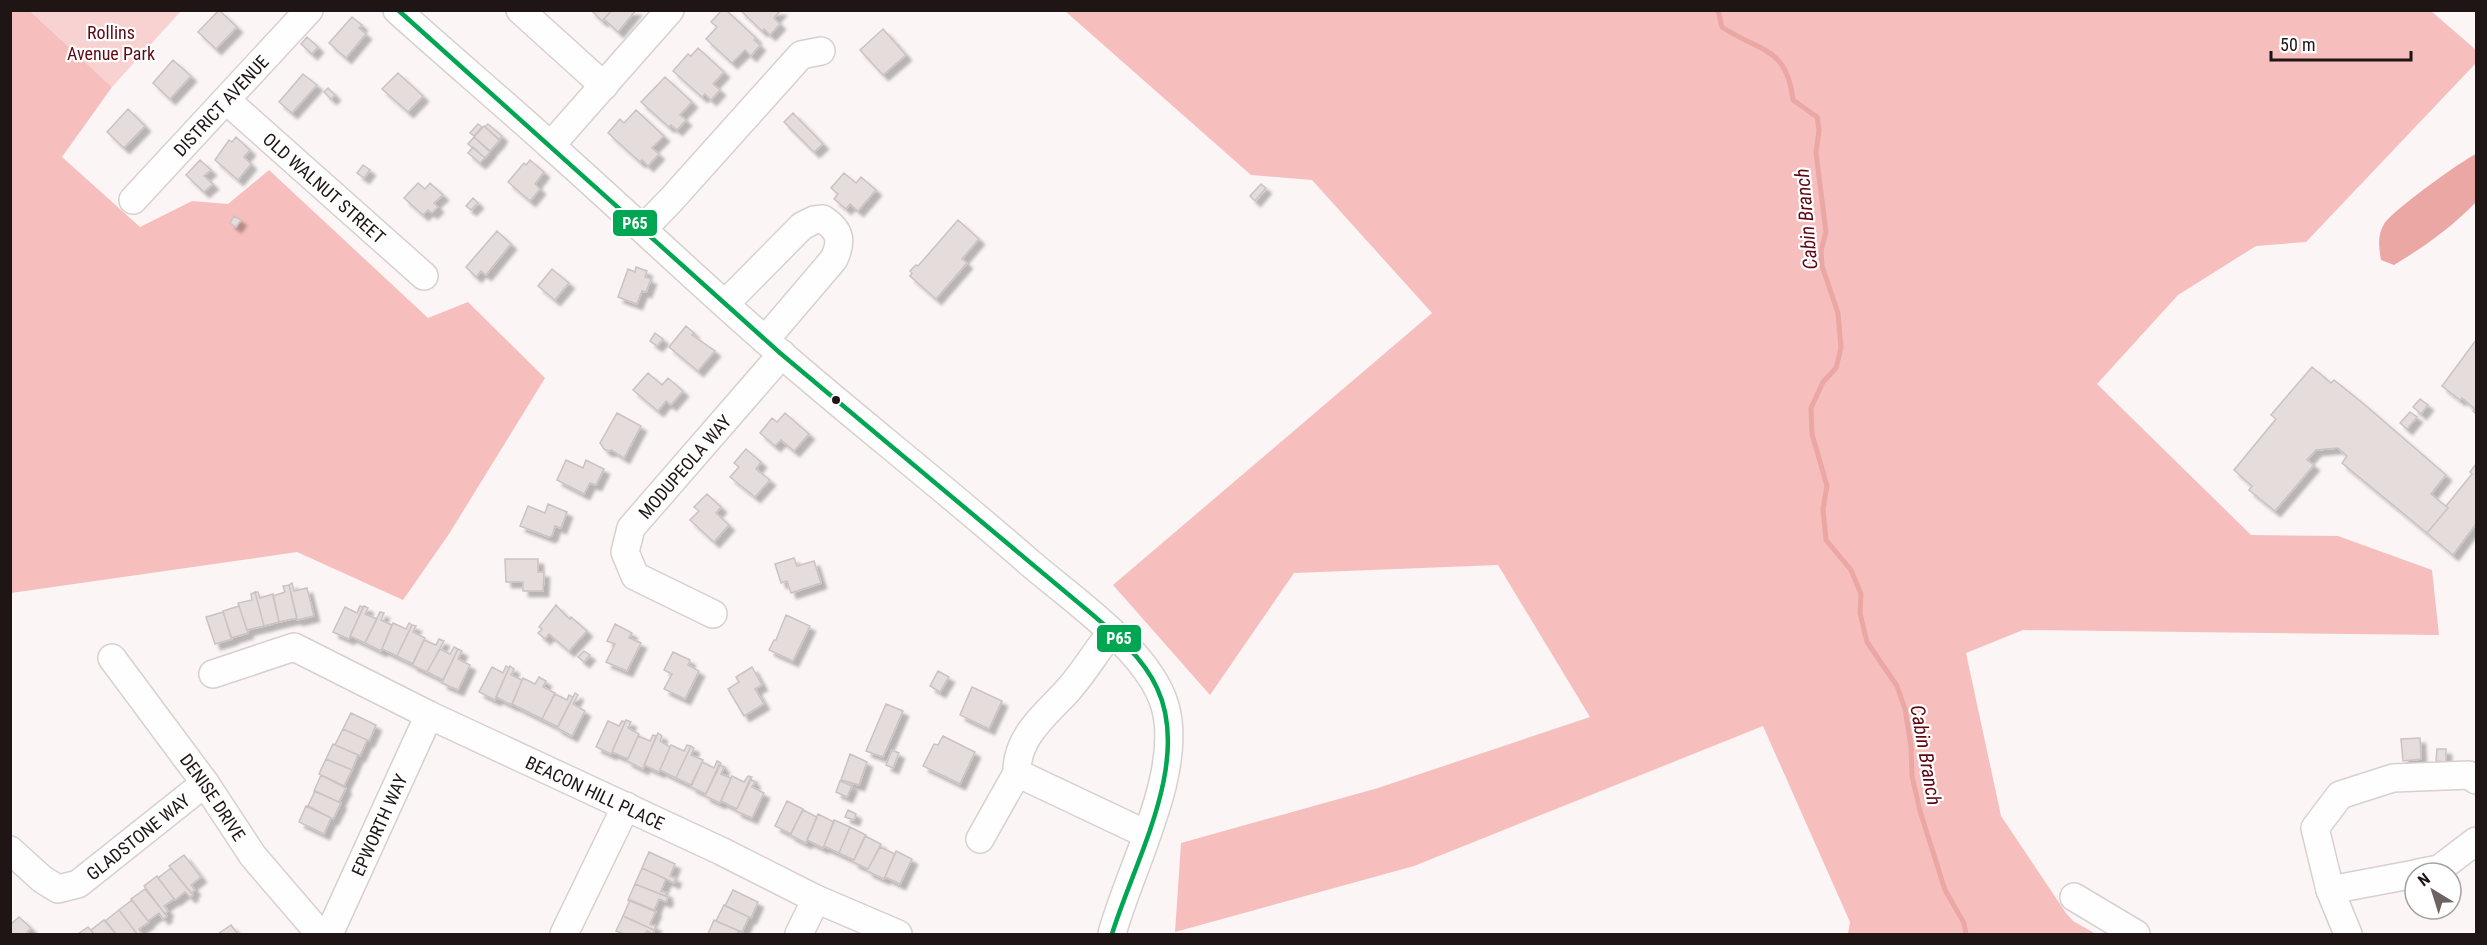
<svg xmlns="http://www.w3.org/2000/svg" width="2487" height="945" viewBox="0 0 2487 945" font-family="'Roboto Condensed',sans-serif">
	<defs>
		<filter id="shadow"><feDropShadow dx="5.5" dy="5.5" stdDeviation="1.5" flood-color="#0004"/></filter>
	</defs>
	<rect width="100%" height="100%" fill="#fbf5f5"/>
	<!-- green -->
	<path fill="#f8d2d0" d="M30,11H181L112,87Z"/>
	<!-- forest -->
	<path fill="#f6bfbd" d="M10,11H30L112,87L62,157L140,227L192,201L228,204L269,170L428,318L468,302L545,378L449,534L403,600L297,552L11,593Z
		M1065,11H2431L2476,50V63L2306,242L2256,246L2178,295L2097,384L2251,535L2338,536L2432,570L2439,635L2023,630L1966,653L2001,816L2066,913L2073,921L2096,934H1848L1850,922L1763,726L1414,866L1175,932L1181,843L1378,788L1590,717L1498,565L1294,573L1210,695L1113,585L1432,313L1312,180L1251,175Z"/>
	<!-- water -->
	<path fill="#eaa7a4" d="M2476,154V202C2452,227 2424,247 2394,265L2381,260C2379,247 2377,236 2384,224C2392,211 2461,161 2476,154Z"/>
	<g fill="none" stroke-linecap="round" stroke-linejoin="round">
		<!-- stream -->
		<path stroke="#eaa7a4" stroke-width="5" d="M1718,10L1722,27C1759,52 1787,46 1793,100L1817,117L1819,130L1816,153L1826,232L1821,251L1822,266L1838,313L1841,348L1836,368L1823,382L1811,408L1812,434L1827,486L1823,509L1826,540L1851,570L1861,594L1860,613L1867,642L1897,686L1905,709L1911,746L1912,776L1920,811L1945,890L1964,923L1966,934"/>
	</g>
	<!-- building -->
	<path fill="#e5dcdc" stroke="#cbc3c3" stroke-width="1.5" filter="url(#shadow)" d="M219,10L237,27L216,49L198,32Z
		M591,10H612L602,21Z
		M612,10H636L618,32L604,19Z
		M722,10L727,11L756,38L754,40L760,45L751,56L745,50L732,63L706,39L717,27L711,22Z
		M740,10H781L774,18L780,24L770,35L764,29L762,31Z
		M352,17L362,25L359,28L366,34L346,58L329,43Z
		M883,29L906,55L883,75L860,50Z
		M307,37L318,47L312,54L301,44Z
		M698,48L724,72L713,84L720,90L711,100L705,94L702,97L673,71L688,54L691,56Z
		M173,60L191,76L170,99L153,83Z
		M398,73L423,96L408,112L382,89Z
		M303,74L317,85L292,113L279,102Z
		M665,77L692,102L680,115L686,120L677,130L671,125L669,127L641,102Z
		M328,88L335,95L331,99L324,92Z
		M128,109L145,126L124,148L107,132Z
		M636,110L664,136L652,148L659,154L648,166L642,160L640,162L608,133L620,119L624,123Z
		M793,113L823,144L814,152L784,122Z
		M478,124L482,127L474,136L470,133Z
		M488,124L502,136L499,140L485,127Z
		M484,126L500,140L490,151L474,137Z
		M236,137L250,150L244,157L251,164L238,180L215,160L229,140L232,142Z
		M474,137L490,152L485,158L468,144Z
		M473,147L485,158L480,163L468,153Z
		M200,160L211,170L204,176L213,184L204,192L186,175Z
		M530,160L544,172L535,184L540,189L530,201L508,182L524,163L526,165Z
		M363,165L370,170L364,178L357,173Z
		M844,173L856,183L861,177L876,190L858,211L850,204L846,209L834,199L838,194L831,188Z
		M418,183L425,189L430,183L443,195L434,203L438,207L432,213L428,210L423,215L404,198Z
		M1261,184L1266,188L1255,201L1250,196Z
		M473,198L478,203L471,210L466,206Z
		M234,216L241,220L236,227L230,223Z
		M958,220L979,239L962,259L967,263L936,299L910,276L912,273L910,271L916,265L918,266Z
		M497,231L511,244L486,275L481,271L476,277L466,267Z
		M636,267L647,271L645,277L651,279L646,292L642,291L637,304L618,297L628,269L635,272Z
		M552,269L569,283L555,300L538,286Z
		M686,326L694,333L692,335L715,351L698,371L669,347Z
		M655,333L663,339L657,346L650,341Z
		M2476,340V414L2473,411L2475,409L2462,398L2460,400L2442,386Z
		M2312,367L2331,383L2334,380L2365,405L2446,475L2431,494L2448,508L2427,533L2342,463L2347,456L2338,448L2316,450L2307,460L2314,465L2275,511L2249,490L2252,486L2234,470L2276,419L2271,415L2282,402Z
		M648,373L662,385L668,378L683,391L671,405L666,401L658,411L633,390Z
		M2420,399L2428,405L2421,414L2413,407Z
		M2410,412L2417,417L2407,429L2400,423Z
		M617,413L641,426L624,458L612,450L608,451L604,449L600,443Z
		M785,413L809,434L794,451L781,440L775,446L760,433L772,418L777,422Z
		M746,449L761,462L756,469L770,480L755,497L730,477L739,467L734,463Z
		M566,460L583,468L586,460L604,469L596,485L590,483L584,494L557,480Z
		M2476,464V524L2453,555L2427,533L2448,508L2446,506L2472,474L2470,472Z
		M707,494L721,507L716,513L729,525L714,542L690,520L699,511L694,507Z
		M548,504L567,512L561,528L555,526L552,536L549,537L520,526L528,506L545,513Z
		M794,558L797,566L814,561L821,583L791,593L787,581L781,583L775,564Z
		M505,559H538V572H544L543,591H523V582H506Z
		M292,583L294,591L307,588L314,616L297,620L289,585Z
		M289,585L297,618L279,622L273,596L285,592L283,586Z
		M255,592L264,626L247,630L238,603L252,600L251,594Z
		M255,592H258L260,598L273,594L279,622L264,626Z
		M556,605L565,615L570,619L571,617L587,631L569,651L549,634L545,639L538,633L542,629L539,627Z
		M239,606L248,633L231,638L223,611Z
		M360,606L363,607L349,639L333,632L345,607L357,613Z
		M364,606L368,608L365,614L377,619L365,643L350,636Z
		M223,612L232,639L215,644L206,617Z
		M380,612L384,613L381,620L392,625L381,651L365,643Z
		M786,615L810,626L793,661L769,650L774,640H776Z
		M393,623L406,629L409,623L412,625L397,656L382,649Z
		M615,624L632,633L629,638L641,643L627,671L606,662L615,644L607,641Z
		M412,625L416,626L413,632L425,638L413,664L397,656Z
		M439,639L444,641L427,672L412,665L424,640L436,645Z
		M454,647L458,649L443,680L427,672L440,649L450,654Z
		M458,649L462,651L458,659L470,665L458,690L442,683Z
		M584,651L590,655L584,662L578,657Z
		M673,652L690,660L688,665L699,671L685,699L664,689L672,674L664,670Z
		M506,666L509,668L495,700L479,692L492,667L503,673Z
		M510,666L514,669L511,675L522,680L512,705L496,697Z
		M752,667L762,685L755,689L764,704L744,716L728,689L739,682L736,677Z
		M938,671L949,677L940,692L930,686Z
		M539,677L546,681L543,687L555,693L542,719L512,704L523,678L535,684Z
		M972,687L1002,701L989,729L960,715Z
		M575,693L578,695L573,704L585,711L572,736L557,728Z
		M555,694L567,700L569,695L573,697L558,727L542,719Z
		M886,704L903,711L883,757L866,751Z
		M351,713L376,725L369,741L343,729Z
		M626,720L631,722L628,728L639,734L628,759L612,752Z
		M608,721L619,726L622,721L625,722L611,754L596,747Z
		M343,729L367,740L360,756L335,745Z
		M658,733L662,736L660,741L670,747L659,772L644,765Z
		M653,735L656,736L643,769L627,761L638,736L650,741Z
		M943,736L975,752L960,784L923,766L934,744L938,745Z
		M2420,738L2421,759L2403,761L2401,739Z
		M333,744L358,755L352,770L326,759Z
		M671,745L684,751L687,745L691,746L676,778L660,770Z
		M691,746L694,748L691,755L703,760L691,785L676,778Z
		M2437,749H2446V762L2436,761Z
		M892,750L899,753L893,768L886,765Z
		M850,754L867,762L859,785L841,780Z
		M326,759L352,770L344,786L319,774Z
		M717,761L721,763L706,794L691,787L702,762L714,768Z
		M719,765L724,767L721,774L731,778L720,803L705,796Z
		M321,775L346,788L339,802L314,791Z
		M732,776L744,782L748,776L752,777L737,809L721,801Z
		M750,779L755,782L752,787L764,793L752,818L736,811Z
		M840,781L852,786L847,797L836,792Z
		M315,791L341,803L333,819L308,806Z
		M787,801L803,809L791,834L775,826Z
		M306,806L331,818L324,834L299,822Z
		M803,810L817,817L806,843L790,835Z
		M848,810L856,814L854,820L845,817Z
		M818,814L834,822L823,848L807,840Z
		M834,820L850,827L839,853L824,846Z
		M850,827L866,835L854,860L839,853Z
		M865,836L881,844L868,869L853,862Z
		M880,847L895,854L884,879L867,871Z
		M896,851L912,859L900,884L885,877Z
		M649,852L675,864L670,876L676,878L674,883L642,868Z
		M184,855L201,877L191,885L195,890L191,893L169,866Z
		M171,868L193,895L190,897L185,892L175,900L158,878Z
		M642,868L666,879L661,891L667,893L665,896L635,884Z
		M157,876L174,899L164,906L168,911L165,914L144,886Z
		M635,884L668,897L666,902L659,899L654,911L628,900Z
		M145,889L167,916L163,919L159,913L148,921L131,899Z
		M733,890L758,902L751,918L725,906Z
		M132,900L149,922L139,929L142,934H137L119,910Z
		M630,900L656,911L650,924L656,926L654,930L623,916Z
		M724,905L749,917L742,932L716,921Z
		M119,910L137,934H116L105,921Z
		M623,916L654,930L653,934L647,931L645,934H624L616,931Z
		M19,917L31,928L26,934H10V925Z
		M104,920L106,921L116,934H94L91,930Z
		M714,920L739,931L737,934H708Z
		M231,925L238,934H218Z
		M88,927L94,934H78Z"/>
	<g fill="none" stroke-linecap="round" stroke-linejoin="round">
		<defs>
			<g id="minor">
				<path d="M397,10C448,56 500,100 551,146C628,214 702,286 780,353C862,424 948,491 1030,563C1073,600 1149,651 1165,706C1184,772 1129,870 1112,934"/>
				<path d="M520,10L604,86"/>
				<path id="s1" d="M226,100L424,276"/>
				<path d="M551,145L670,10"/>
				<path id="s2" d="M133,200L309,10"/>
				<path d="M643,229L671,200L801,55L821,51"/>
				<path d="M725,304L802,226L814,220L823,219C841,231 842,241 834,259L765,340"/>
				<path id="s3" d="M713,614L635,576L625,552L631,528L782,354"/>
				<path id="s4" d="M112,658L205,783L253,856L320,934"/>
				<path id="s5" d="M213,674L294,647L429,715L721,851L816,899L898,934"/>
				<path d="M1017,773C1016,736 1047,714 1069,689C1085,671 1096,651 1111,633"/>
				<path d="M980,839L1017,773L1146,834"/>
				<path id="s6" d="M10,850L42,879L58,889L78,884L205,783"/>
				<path d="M2418,873L2439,869L2476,841"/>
				<path d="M2330,890L2415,874"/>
				<path d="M2074,897L2136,934"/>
				<path id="s7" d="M329,934L429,715"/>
				<path d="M564,934L626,806"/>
				<path d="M799,934L816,899"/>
				<path d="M2348,934L2330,890L2315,828L2340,795L2393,778L2469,775L2476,780"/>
			</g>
		</defs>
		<!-- minor casing -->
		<use href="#minor" stroke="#d8d0cf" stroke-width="30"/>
		<!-- minor -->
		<use href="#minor" stroke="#fefefe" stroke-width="27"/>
		<defs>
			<path id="bus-1" d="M398,10L780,353L1087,610C1113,632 1143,657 1157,688C1192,762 1134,862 1112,934"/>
		</defs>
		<!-- bus-1 casing -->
		<use href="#bus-1" stroke="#fff" stroke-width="9"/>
		<!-- bus-1 -->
		<use href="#bus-1" stroke="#00a651" stroke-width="4.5"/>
	</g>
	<!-- markers -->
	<circle fill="#1f1515" stroke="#fff" stroke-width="2" cx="836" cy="400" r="5"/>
	<g text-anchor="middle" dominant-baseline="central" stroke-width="4.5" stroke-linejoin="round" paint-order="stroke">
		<!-- park labels -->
		<g font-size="18" fill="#5f0912" stroke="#fff">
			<text x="111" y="32">Rollins<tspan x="111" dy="21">Avenue Park</tspan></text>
		</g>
		<!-- street labels -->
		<g font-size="18" fill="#1f1515" stroke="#fff">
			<text stroke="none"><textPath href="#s2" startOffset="129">DISTRICT AVENUE</textPath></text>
			<text stroke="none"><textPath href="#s1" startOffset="132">OLD WALNUT STREET</textPath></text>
			<text stroke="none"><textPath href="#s3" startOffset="219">MODUPEOLA WAY</textPath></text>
			<text stroke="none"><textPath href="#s5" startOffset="420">BEACON HILL PLACE</textPath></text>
			<text stroke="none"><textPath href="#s4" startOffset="172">DENISE DRIVE</textPath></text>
			<text stroke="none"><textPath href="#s7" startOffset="120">EPWORTH WAY</textPath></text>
			<text stroke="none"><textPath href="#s6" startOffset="159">GLADSTONE WAY</textPath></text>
		</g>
		<!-- water labels -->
		<g font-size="20" font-style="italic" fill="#5e0711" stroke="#fff">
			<text transform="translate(1806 219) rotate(-95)">Cabin Branch</text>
			<text transform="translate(1926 755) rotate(80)">Cabin Branch</text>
		</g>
	</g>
	<g stroke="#fff" stroke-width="2">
		<rect x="612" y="209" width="46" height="28" rx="6" fill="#00a651"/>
		<rect x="1096" y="624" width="46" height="29" rx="6" fill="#00a651"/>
	</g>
	<g font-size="16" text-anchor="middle" font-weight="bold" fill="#fff">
		<text x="635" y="229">P65</text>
		<text x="1119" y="644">P65</text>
	</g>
	<!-- border -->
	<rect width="2487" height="945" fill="none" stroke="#1f1515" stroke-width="24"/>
	<!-- north arrow -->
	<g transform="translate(2433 891) rotate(322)"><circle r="28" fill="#ffffff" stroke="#a5a1a1" stroke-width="1.5"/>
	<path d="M0-4.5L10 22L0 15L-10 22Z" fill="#6c6363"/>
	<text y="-9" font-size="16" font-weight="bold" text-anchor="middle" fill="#1f1515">N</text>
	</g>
	<!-- scale -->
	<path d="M2271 51v9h140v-9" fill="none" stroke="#1f1515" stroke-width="3"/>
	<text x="2280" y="51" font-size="18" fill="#1f1515" stroke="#ffffff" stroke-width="4.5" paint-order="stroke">50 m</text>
</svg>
